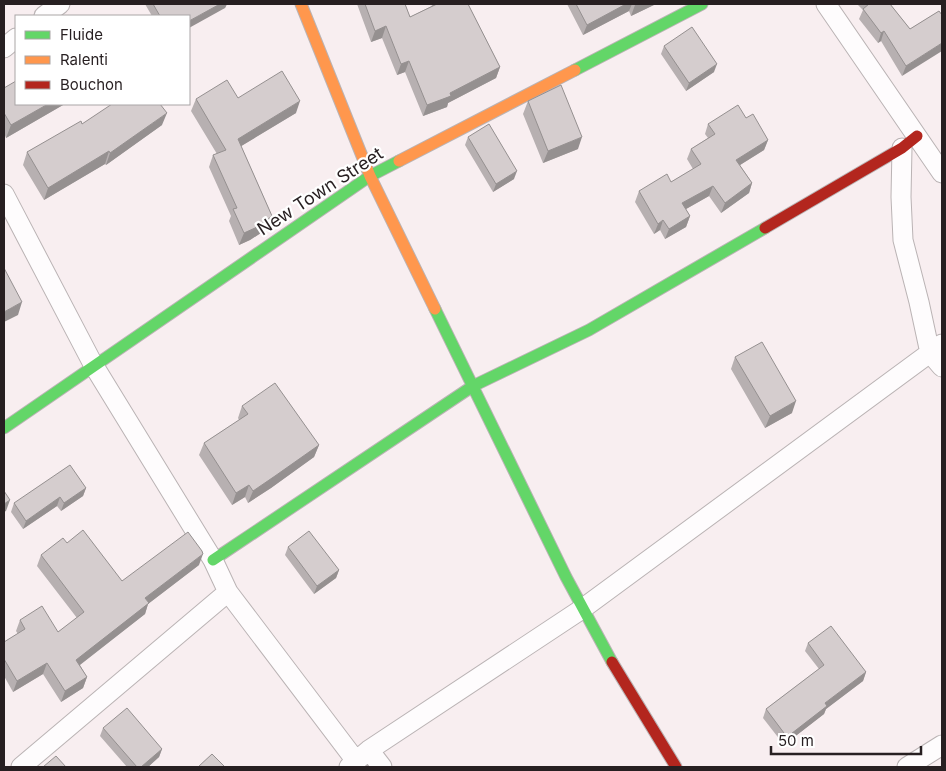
<svg xmlns="http://www.w3.org/2000/svg" width="946" height="771" viewBox="0 0 946 771" font-family="Inter,sans-serif">
	<rect width="100%" height="100%" fill="#f8eef0"/>
	<g fill="none" stroke-linecap="round" stroke-linejoin="round">
		<defs>
			<path id="street" d="M826,4L942,173
				M44,16L60,4
				M4,48L16,38
				M902,148L901,197L903,240L919,302L930,353L942,367
				M4,194L94,366L213,560L228,592L356,761
				M369,750L382,767
				M21,767L228,592
				M349,767L369,750L582,609L942,344
				M907,767L942,745"/>
			<path id="fast" d="M575,70L702,4
				M435,309L566,577L612,662
				M4,428L370,176L399,161
				M213,560L473,386L589,330L765,228"/>
			<path id="slow" d="M301,4L370,176L435,309
				M399,161L575,70"/>
			<path id="jam" d="M765,228L902,148L917,136
				M612,662L676,767"/>
		</defs>
		<!-- street casing -->
		<use href="#street" stroke="#bab3b4" stroke-width="21"/>
		<!-- fast casing -->
		<use href="#fast" stroke="#bab3b4" stroke-width="13"/>
		<!-- slow casing -->
		<use href="#slow" stroke="#bab3b4" stroke-width="13"/>
		<!-- jam casing -->
		<use href="#jam" stroke="#bab3b4" stroke-width="13"/>
		<!-- street -->
		<use href="#street" stroke="#fefcfd" stroke-width="19"/>
		<!-- fast -->
		<use href="#fast" stroke="#63d668" stroke-width="11"/>
		<!-- slow -->
		<use href="#slow" stroke="#ff974d" stroke-width="11"/>
		<!-- jam -->
		<use href="#jam" stroke="#b3261e" stroke-width="11"/>
	</g>
	<!-- wall -->
	<path fill="#b7b0b1" d="M145,4H227L225,8L189,16H152Z
		M357,4H405L410,17L432,6L431,4H468L500,67L496,78L448,103L447,107L423,116L405,72L397,75L382,38L371,42Z
		M567,4H656L631,16L629,11L583,35Z
		M857,4H890L910,29L939,11L902,76L881,41L878,43L859,19L863,10Z
		M664,46L714,72L686,91L661,54Z
		M4,88L63,105L6,138L4,133Z
		M238,98L296,113L241,146L272,216L267,229L250,240L239,245L229,221L231,216L209,167L213,155L217,154L191,111L196,99Z
		M528,101L578,149L543,163L523,114Z
		M746,118L768,140L764,150L740,165L752,183L749,193L721,213L709,196L686,209L690,216L686,227L665,239L660,230L654,234L635,202L639,191L671,182L693,169L687,159L691,149L708,138L705,134L708,124Z
		M82,124L162,125L106,165L105,164L44,200L23,165L27,152Z
		M468,137L514,179L493,192L465,145Z
		M735,357L792,413L765,428L731,369Z
		M242,406L319,445L314,457L271,488L248,503L245,497L232,505L199,455L204,443L239,420L238,418Z
		M86,488L83,496L61,511L57,506L23,529L11,512L14,503Z
		M67,543L122,581L199,565L148,604L145,614L80,665L87,677L83,688L61,702L43,674L13,692L4,676V642L18,634L16,631L20,620L58,632L77,618L37,566L41,555Z
		M288,547L339,570L336,578L314,594L285,555Z
		M808,643L866,672L863,681L826,709L824,714L784,745L763,718L766,709L819,669L805,651Z
		M103,728L162,749L159,757L148,767H127L100,736Z"/>
	<!-- shaded-wall -->
	<path fill="#959090" d="M220,4H227L225,8L189,28V21Z
		M626,4H632L629,11L583,35L587,25Z
		M638,4H656L631,16L635,5Z
		M386,26L382,38L371,42L375,31Z
		M884,31L881,41L878,43L881,33Z
		M942,43V51L902,76L906,66Z
		M409,61L405,72L397,75L401,64Z
		M717,64L714,72L686,91L689,83Z
		M500,67L496,78L448,103L447,107L423,116L427,105Z
		M300,101L296,113L233,151L238,139Z
		M48,104H63V105L6,138L11,125Z
		M167,113L162,125L106,165L110,153Z
		M582,137L578,149L543,163L548,151Z
		M768,140L764,150L732,170L736,160Z
		M109,151L105,164L44,200L48,188Z
		M517,171L514,179L493,192L496,184Z
		M752,183L749,193L721,213L725,203Z
		M713,186L709,196L679,213L682,203Z
		M272,216L267,229L250,240L239,245L244,233Z
		M690,216L686,227L665,239L669,229Z
		M663,220L660,230L654,234L658,224Z
		M22,302L18,315L4,322V312Z
		M796,401L792,413L765,428L770,416Z
		M319,445L314,457L271,488L248,503L253,491Z
		M249,485L245,497L232,505L236,493Z
		M86,488L83,496L61,511L64,503Z
		M60,497L57,506L23,529L26,521Z
		M10,500L6,511L4,512V504Z
		M203,554L199,565L148,604L145,614L72,671L76,660L145,598Z
		M339,570L336,578L314,594L317,586Z
		M47,663L43,674L13,692L17,681Z
		M866,672L863,681L826,709L824,714L784,745L787,737L825,703Z
		M87,677L83,688L61,702L65,691Z
		M162,749L159,757L148,767H141Z"/>
	<!-- building -->
	<path fill="#d5cdce" stroke="#959090" d="M153,4H220L189,21V16H160Z
		M365,4H405L410,17L437,4H468L500,67L450,93L451,96L427,105L409,61L401,64L386,26L375,31Z
		M576,4H626L587,25Z
		M869,4H890L910,29L939,11L942,15V43L906,66L884,31L881,33L863,9Z
		M692,27L717,64L689,83L664,46Z
		M282,71L300,101L238,139L272,216L255,228L244,233L233,209L237,208L213,155L226,150L196,99L227,80L238,98Z
		M16,81V104H48L11,125L4,113V88Z
		M561,85L582,137L548,151L528,101Z
		M112,104H160L167,113L110,153L109,151L48,188L27,152L81,121L82,124Z
		M738,105L746,118L753,114L768,140L736,160L752,183L725,203L713,186L682,203L690,216L669,229L663,220L658,224L639,191L667,174L671,182L701,164L691,149L715,134L708,124Z
		M489,124L517,171L496,184L468,137Z
		M4,268L22,302L4,312Z
		M762,342L796,401L770,416L735,357Z
		M275,383L319,445L275,476L253,491L249,485L236,493L204,443L248,414L242,406Z
		M70,465L86,488L64,503L60,497L26,521L14,503Z
		M4,491L10,500L4,504Z
		M83,530L122,581L188,532L202,551L203,554L145,598L149,603L76,660L87,677L65,691L47,663L17,681L4,659V642L25,629L20,620L42,606L58,632L84,612L41,555L63,538L67,543Z
		M309,531L339,570L317,586L288,547Z
		M831,626L866,672L825,703L827,706L787,737L766,709L824,665L808,643Z
		M127,708L162,749L141,767H137L103,728Z
		M212,754L225,767H198Z
		M56,756L66,767H43Z"/>
	<g text-anchor="middle" dominant-baseline="central" stroke-width="4.5" stroke-linejoin="round" paint-order="stroke">
		<!-- street labels -->
		<g font-size="18" fill="#271f21" stroke="#fff">
			<text transform="translate(320 191) rotate(-33)">New Town Street</text>
		</g>
	</g>
	<!-- border -->
	<rect width="946" height="771" fill="none" stroke="#271f21" stroke-width="10"/>
	<!-- legend -->
	<rect x="15" y="15" width="175" height="90" fill="#ffffff" stroke="#a9a5a6"/>
	<rect x="25" y="31" width="25" height="8" fill="#63d668" stroke="#a9a5a6"/>
	<text x="60" y="40" font-size="15" fill="#271f21">Fluide</text>
	<rect x="25" y="56" width="25" height="8" fill="#ff974d" stroke="#a9a5a6"/>
	<text x="60" y="65" font-size="15" fill="#271f21">Ralenti</text>
	<rect x="25" y="81" width="25" height="8" fill="#b3261e" stroke="#a9a5a6"/>
	<text x="60" y="90" font-size="15" fill="#271f21">Bouchon</text>
	<!-- scale -->
	<path d="M771 746v8h150v-8" fill="none" stroke="#271f21" stroke-width="2.5"/>
	<text x="778" y="746" font-size="15" fill="#271f21" stroke="#ffffff" stroke-width="4" paint-order="stroke">50 m</text>
</svg>
